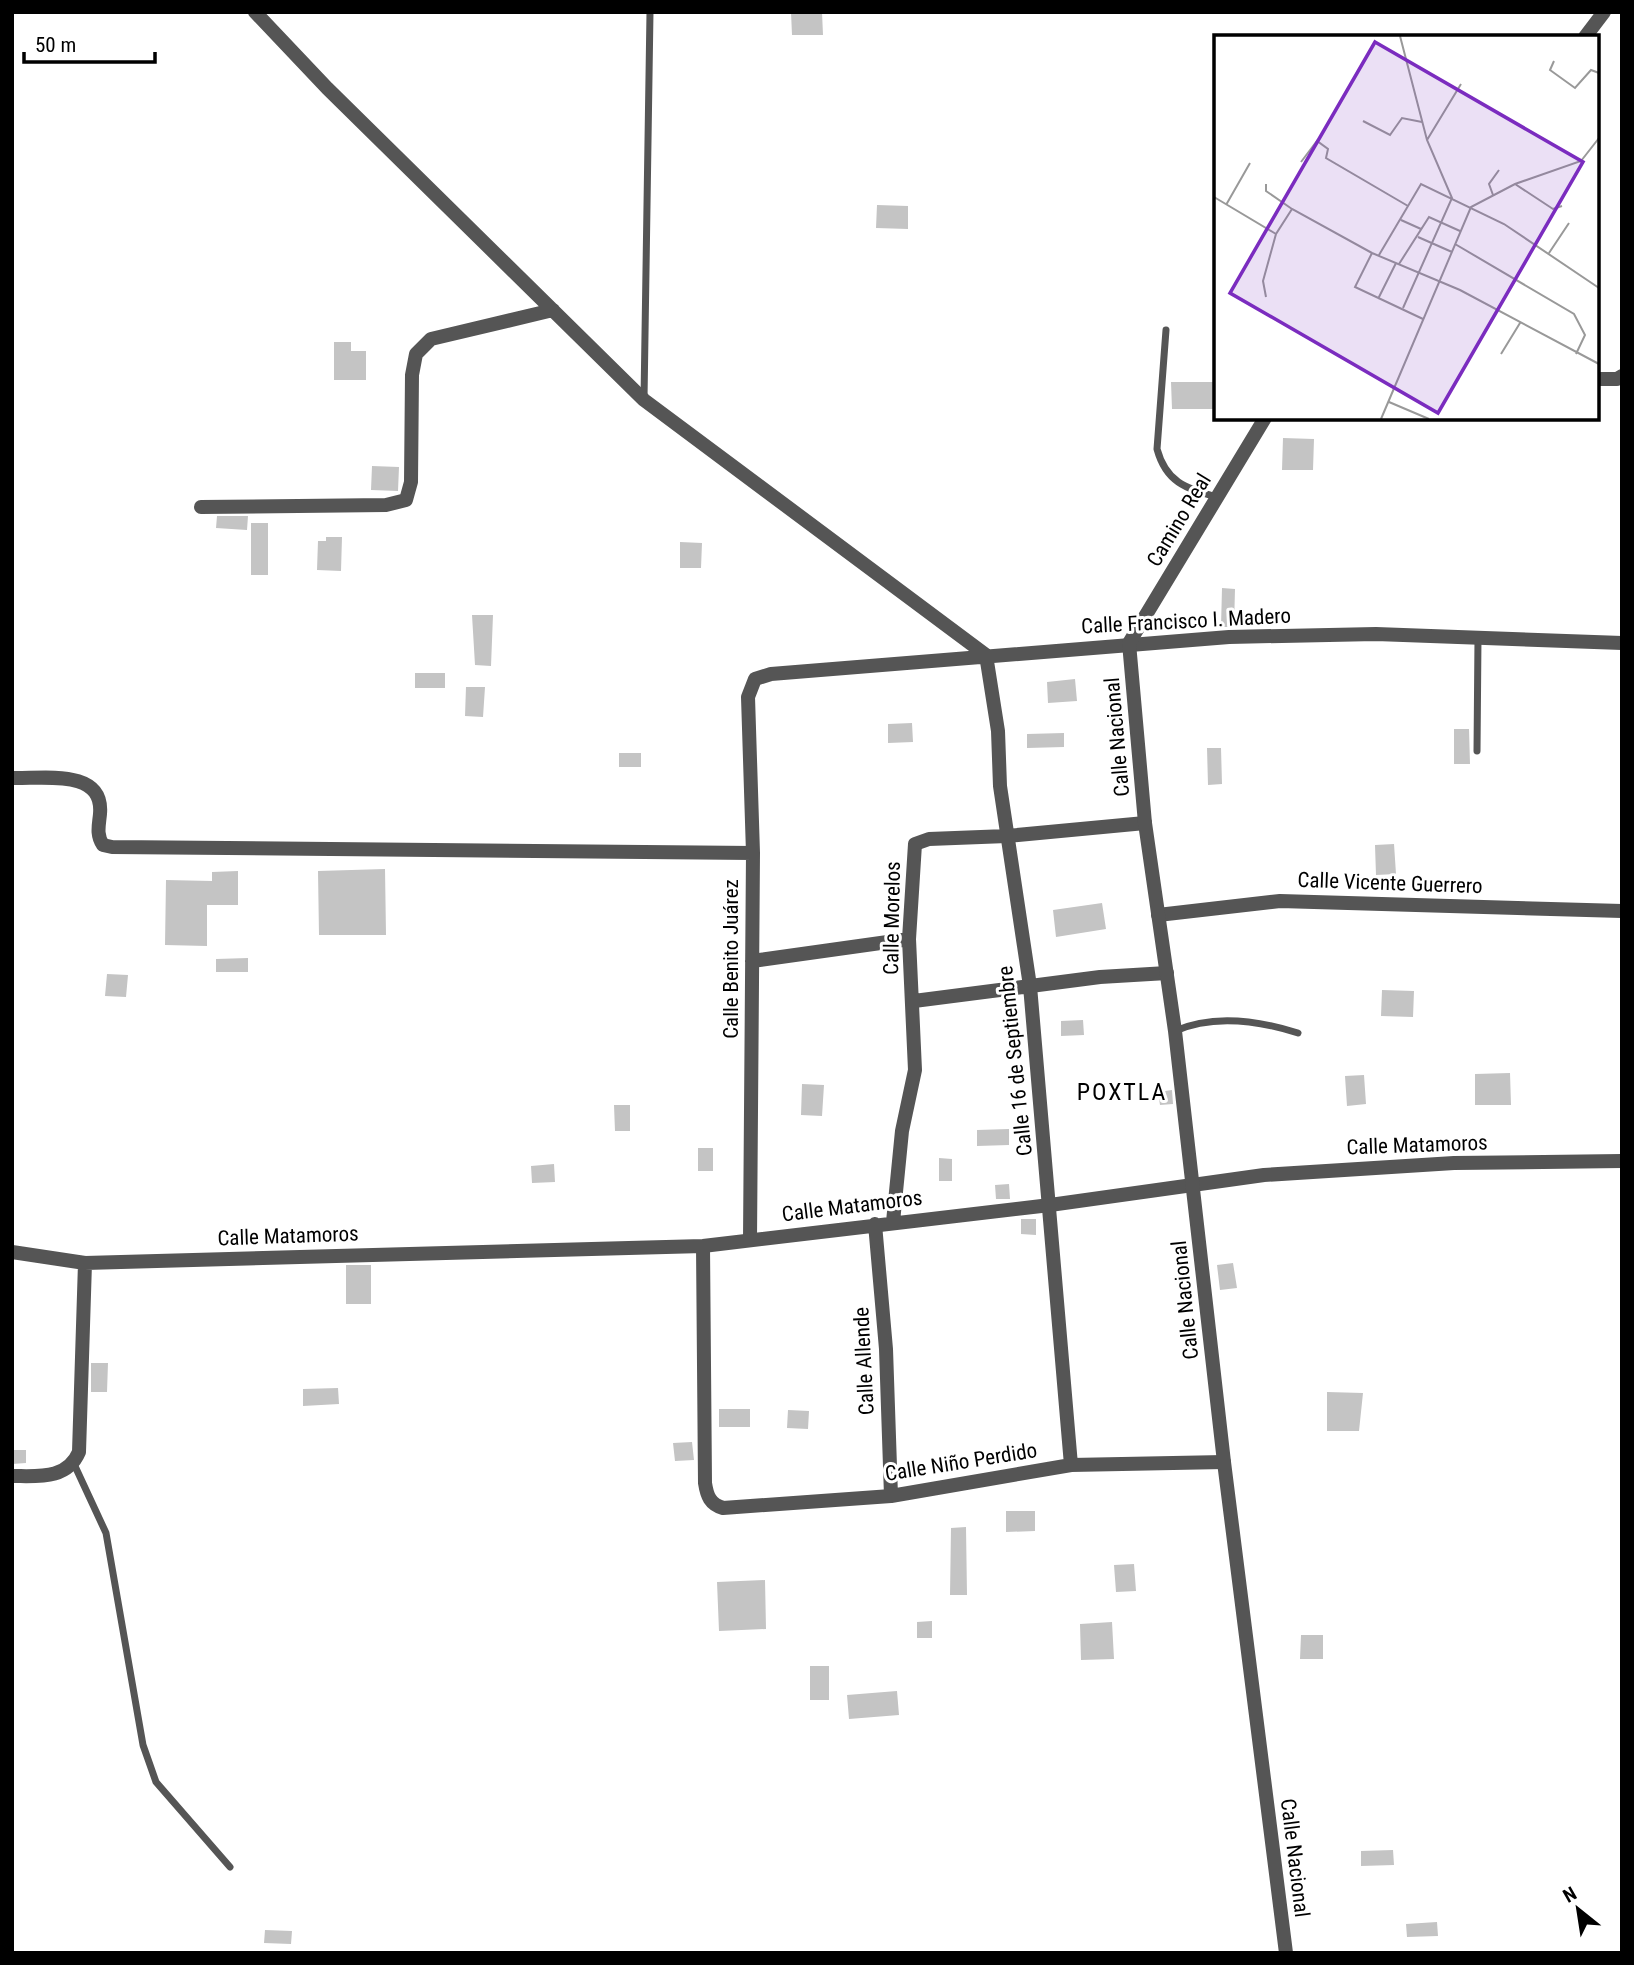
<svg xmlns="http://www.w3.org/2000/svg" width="1634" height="1965" viewBox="0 0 1634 1965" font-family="'Roboto Condensed',sans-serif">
	<rect width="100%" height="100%" fill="#fff"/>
	<!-- building -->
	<path fill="#c4c4c4" d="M791,12H822L823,35H792Z
		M877,205L908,206V229L876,228Z
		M334,342H351V351H366V380H334Z
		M1171,382H1216V409H1172Z
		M1283,438L1314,439L1313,470H1282Z
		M372,466L399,467L398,491L371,490Z
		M217,516H248L247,530L216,528Z
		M251,523H268V575H251Z
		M326,537H342L341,571L317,570L318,541H326Z
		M680,542L702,543L701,568H680Z
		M1222,588L1235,589L1234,627H1221Z
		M472,615H493L491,666L475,665Z
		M415,673H445V688H415Z
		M1075,679L1077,701L1048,703L1047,682Z
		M466,687H485L483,717L465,716Z
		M912,723L913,742L888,743V724Z
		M1454,729H1469L1470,764H1454Z
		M1064,733V747L1027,748V734Z
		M1207,748H1221L1222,784L1208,785Z
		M619,753H641V767H619Z
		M1394,844L1396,874L1376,875L1375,845Z
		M385,869L386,935H319L318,871Z
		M238,871V905H207V946L165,945L166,880L212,881V872Z
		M1102,903L1106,929L1056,937L1053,910Z
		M248,958V972H216V959Z
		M107,974L128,975L126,997L105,996Z
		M1382,990L1414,991L1413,1017L1381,1016Z
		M1083,1020L1084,1035L1061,1036V1021Z
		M1510,1073L1511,1105H1475V1074Z
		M1364,1075L1366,1104L1347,1106L1345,1076Z
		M802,1084L824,1085L822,1116L801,1115Z
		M1172,1090L1173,1104L1160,1105L1158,1092Z
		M614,1105H630V1131H615Z
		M1009,1129V1145L977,1146V1130Z
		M698,1148H713V1171H698Z
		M939,1158L952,1159V1181H939Z
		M554,1164L555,1182L532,1183L531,1166Z
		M1009,1184L1010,1199H996L995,1185Z
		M1021,1219H1036V1235L1021,1234Z
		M1233,1263L1237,1288L1220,1290L1217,1265Z
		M346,1265H371V1304H346Z
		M91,1363H108L107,1392H91Z
		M338,1388L339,1404L303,1406V1389Z
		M1327,1392L1363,1393L1359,1431H1327Z
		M719,1409H750V1427H719Z
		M788,1410L809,1411L808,1429L787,1428Z
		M692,1442L694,1460L675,1461L673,1443Z
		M12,1450H26V1463L12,1464Z
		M1006,1511H1035V1531L1006,1532Z
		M966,1527L967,1595H950L951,1528Z
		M1134,1564L1136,1591L1116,1592L1114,1565Z
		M765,1580L766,1629L719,1631L717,1582Z
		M932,1621V1638H917V1622Z
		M1112,1622L1114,1659L1081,1660L1080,1624Z
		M1301,1635H1323V1659H1300Z
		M810,1666H829V1700H810Z
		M897,1691L899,1715L849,1719L847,1695Z
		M1393,1850L1394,1865L1361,1866V1851Z
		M1437,1922L1438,1936L1407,1937L1406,1924Z
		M265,1930L292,1931L291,1944L264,1943Z"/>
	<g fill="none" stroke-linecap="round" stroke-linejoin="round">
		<!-- service -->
		<path stroke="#555" stroke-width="7" d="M1166,330L1157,449C1166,482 1185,488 1216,497
			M644,399L650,12
			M1477,751L1478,638
			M1175,1031C1213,1014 1260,1021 1298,1033
			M74,1464L106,1533L143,1745L156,1782L230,1867"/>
		<!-- minor -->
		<path stroke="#555" stroke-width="14" d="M255,12L327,88L644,400L986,655L998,731L1000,786L1030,986L1071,1465
			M1597,379H1617L1622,376
			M201,507L386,505L406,500L411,482L412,375L416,354L431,339L553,310
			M12,778C43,779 104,768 100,814C99,825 96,835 103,845L112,847L753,853
			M1158,915L1280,901L1622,911
			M752,961L909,939
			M914,1001L1100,977L1167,973
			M893,1222L902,1131L915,1070L909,939L915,844L929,839L1007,836L1145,823
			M875,1224L886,1349L891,1496
			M750,1239L753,853L748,697L755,679L771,674L1229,637L1376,634L1622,643
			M703,1246L705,1483C707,1496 710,1504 723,1508L891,1496L1071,1465L1224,1462
			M12,1252L85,1263L703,1246L1050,1205L1264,1175L1454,1163L1622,1161
			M12,1476C38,1476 67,1480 79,1452L85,1263"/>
		<!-- tertiary -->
		<path stroke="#555" stroke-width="14" d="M1585,37L1604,12
			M1265,418L1129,643L1145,823L1175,1031L1224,1462L1286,1953"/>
	</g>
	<g text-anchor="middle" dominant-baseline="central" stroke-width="6" stroke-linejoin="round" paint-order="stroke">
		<!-- street labels -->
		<g font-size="21" fill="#000" stroke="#fff">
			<text transform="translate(1179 520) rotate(-59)">Camino Real</text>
			<text transform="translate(1186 621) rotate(-3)">Calle Francisco I. Madero</text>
			<text transform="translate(1117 737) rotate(-95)">Calle Nacional</text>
			<text transform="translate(1390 883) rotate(2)">Calle Vicente Guerrero</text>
			<text transform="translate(892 918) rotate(-89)">Calle Morelos</text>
			<text transform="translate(731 959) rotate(-90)">Calle Benito Juárez</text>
			<text transform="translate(1015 1061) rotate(-96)">Calle 16 de Septiembre</text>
			<text transform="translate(1417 1145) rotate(-2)">Calle Matamoros</text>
			<text transform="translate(852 1206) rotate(-7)">Calle Matamoros</text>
			<text transform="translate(288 1236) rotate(-2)">Calle Matamoros</text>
			<text transform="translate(1185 1300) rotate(-96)">Calle Nacional</text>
			<text transform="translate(864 1361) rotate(-93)">Calle Allende</text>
			<text transform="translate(961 1462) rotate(-9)">Calle Niño Perdido</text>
			<text transform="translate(1295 1858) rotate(83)">Calle Nacional</text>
		</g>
		<!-- quarter labels -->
		<g font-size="24" letter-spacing="2" fill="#000" stroke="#fff">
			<text x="1122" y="1092">POXTLA</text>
		</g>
	</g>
	<!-- overview -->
	<g transform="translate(1214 35)">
		<rect width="385" height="385" fill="#fff"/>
		<path fill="none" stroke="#999" stroke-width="2" d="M186,1L213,105L238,163L189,273M340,26L336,35L361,53L377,35L385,38M149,86L176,100L188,83L208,87M213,105L247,49M87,127L103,106L114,114L112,123L194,171M52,149V156L78,174L158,218L246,255L385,329M301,149L339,174L348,171M279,160L275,149L285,135M0,162L62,199M12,170L36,128M187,185L207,194M204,202L238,217M241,209L360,279L371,300L362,319M158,218L141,252L209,284M335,218L355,188M165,220L207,149L290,189L385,253M185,229L215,182L246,196M52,262L49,246L62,199L78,174M164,264L182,228M283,275L302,244M287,319L306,288M175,367L215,384M167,384L257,172L301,149L367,126L385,103"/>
		<path fill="#7b2cbf" fill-opacity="0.15" stroke="#7b2cbf" stroke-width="3.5" d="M161,7L369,127L224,378L16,258Z"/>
		<rect width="385" height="385" fill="none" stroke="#000" stroke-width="3.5"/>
	</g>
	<!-- border -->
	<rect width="1634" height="1965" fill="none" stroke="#000000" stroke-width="28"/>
	<!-- north arrow -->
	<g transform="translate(1578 1909) rotate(330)" stroke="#ffffff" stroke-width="5" paint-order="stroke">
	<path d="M0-5L12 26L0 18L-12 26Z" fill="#000000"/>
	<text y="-10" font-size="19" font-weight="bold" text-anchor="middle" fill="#000000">N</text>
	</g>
	<!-- scale -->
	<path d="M24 52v10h131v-10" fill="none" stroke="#000000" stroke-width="3.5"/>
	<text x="35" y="52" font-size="21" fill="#000000" stroke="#ffffff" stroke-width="5" paint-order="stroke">50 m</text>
</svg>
